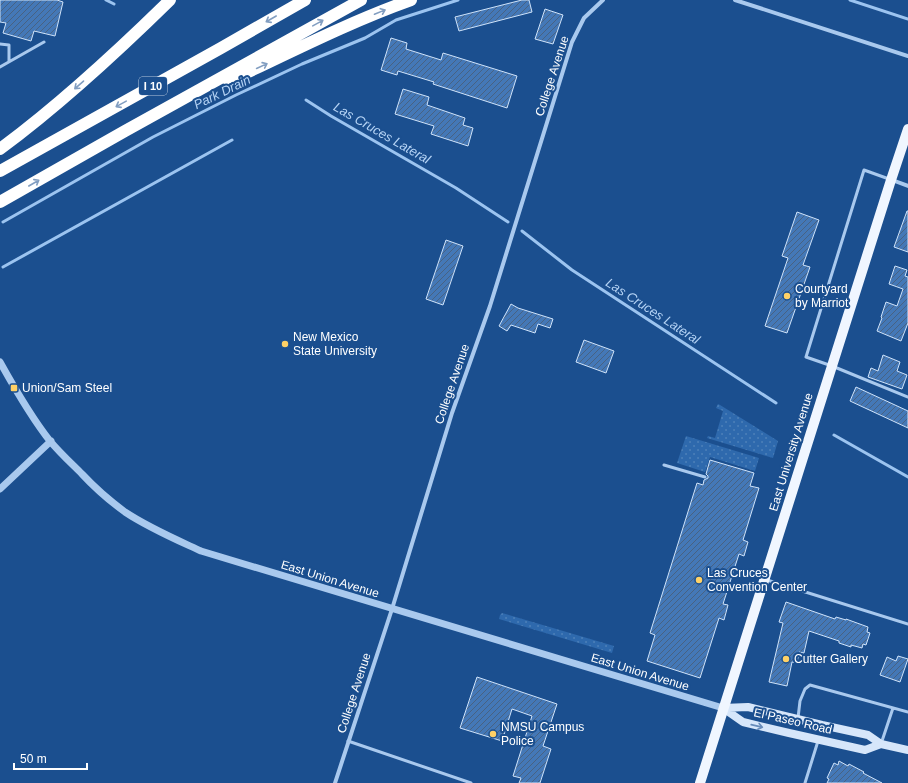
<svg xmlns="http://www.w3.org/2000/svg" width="908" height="783" viewBox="0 0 908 783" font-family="Arial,sans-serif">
	<defs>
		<pattern id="grass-dots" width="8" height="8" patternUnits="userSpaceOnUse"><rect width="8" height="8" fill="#2e69ad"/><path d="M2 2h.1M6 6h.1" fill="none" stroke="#4d80b9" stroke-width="1.8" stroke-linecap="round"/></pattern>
		<pattern id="building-hatch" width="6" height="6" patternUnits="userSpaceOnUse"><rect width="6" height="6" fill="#4478b7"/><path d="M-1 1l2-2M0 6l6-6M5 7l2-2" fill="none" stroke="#486282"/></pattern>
	</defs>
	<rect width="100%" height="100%" fill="#1b4f8f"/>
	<!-- grass -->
	<path fill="url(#grass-dots)" d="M718,404L720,405L778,441L773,458L707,438L708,436L715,438L723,411L716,408Z
		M686,436L759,458L755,471L710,457L705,472L677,463Z
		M502,613L614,646L612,653L499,619L500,615Z"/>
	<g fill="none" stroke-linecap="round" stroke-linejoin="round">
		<!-- stream -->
		<path stroke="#9cc4f0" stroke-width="3" d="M106,0L114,4
			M850,0L908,19
			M306,100L331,116L456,188L508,222
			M3,222L153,137L236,95L302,64L365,38L396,20L458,0
			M522,231L572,270L776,403
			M3,267L232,140
			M834,435L908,477"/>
	</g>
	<!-- building -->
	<path fill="url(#building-hatch)" stroke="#cfe3fa" d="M0,0H57L63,2L55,36L34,31L31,41L3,33L6,23L0,22Z
		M522,0H529L532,12L459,31L455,17Z
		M545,9L563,15L553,44L535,39Z
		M391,38L407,43L406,49L441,60L443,53L517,76L507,108L433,84L434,82L398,71L397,75L381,70Z
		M403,89L429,97L427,105L465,118L463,125L473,128L468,146L431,134L434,126L395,114Z
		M907,211H908V252L894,247Z
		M797,212L819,220L803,265L810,267L787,333L765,326L788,258L782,256Z
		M446,240L463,246L443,305L426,299Z
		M895,266L907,270L905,276L908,277V323L901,341L877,331L882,318L881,317L886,302L897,306L903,289L889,284Z
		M511,304L518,308L553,319L550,328L538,324L535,333L511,325L507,331L499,326Z
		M584,340L614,351L606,373L576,362Z
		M883,355L900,362L897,371L907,375L902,389L868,377L871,368L878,371Z
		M856,387L908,411V428L850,401Z
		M710,460L754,473L750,486L759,488L743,540L748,542L744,556L739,554L723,604L728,605L724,620L719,618L700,678L647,661L655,635L650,633L697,483L703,485L704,480L708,478V476L706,474Z
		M786,602L835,619L836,617L846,620V619L868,627L867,632L870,633L866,645L863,644L862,648L851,645V647L839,643V641L809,631L804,653L799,652L797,663L792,662L787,686L769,682L783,623L779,622Z
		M898,656L908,659L900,682L880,675L887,657L896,661Z
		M477,677L557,704L543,746L551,749L540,783H519L521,778L513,776L532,716L512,709L502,741L460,728Z
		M839,761L848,766L849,764L864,772L863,773L882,783H827L829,779L827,778L834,763L838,765Z"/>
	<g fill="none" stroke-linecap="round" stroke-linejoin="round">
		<!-- service -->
		<path stroke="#a9c9ee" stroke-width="3" d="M0,44L9,45V61
			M0,67L44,42
			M889,179L864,170L806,357L832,366L908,397
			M664,465L705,477
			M767,580L908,624
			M798,718L800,701L805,689L810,685L908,712
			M348,741L471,783
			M881,744L893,708
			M805,783L818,741"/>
		<!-- minor -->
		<path stroke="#a9c9ee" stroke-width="4" d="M735,0L908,56
			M892,180L908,186
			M335,783L392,609L452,413L490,306L572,42L584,18L603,0"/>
		<!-- tertiary -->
		<path stroke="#a9c9ee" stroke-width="7" d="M0,362C15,389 31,417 50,441C60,453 71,463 82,474C95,488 110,501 125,512C149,528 175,539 201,551L723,708
			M0,489L51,441"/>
		<!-- secondary -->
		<path stroke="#d6e6fa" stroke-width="8" d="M723,708L748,707L822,725L868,735L881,744L908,750
			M723,708L743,722L789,733L865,750L881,744"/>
		<!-- primary -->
		<path stroke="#f0f6ff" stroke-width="10" d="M700,783L832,366L891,180L908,129"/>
		<!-- motorway -->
		<path stroke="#fff" stroke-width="12" d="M229,81C289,53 349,22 411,0
			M0,149C61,104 116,53 170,0
			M0,171L221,48L305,0
			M0,202L125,131L361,0"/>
	</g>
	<!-- one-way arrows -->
	<defs><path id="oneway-shaft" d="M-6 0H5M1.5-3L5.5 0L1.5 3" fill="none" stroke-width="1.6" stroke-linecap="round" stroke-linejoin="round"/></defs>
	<g stroke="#829ec1">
		<use href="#oneway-shaft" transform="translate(380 12) rotate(-22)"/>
		<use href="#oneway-shaft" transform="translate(271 19) rotate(150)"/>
		<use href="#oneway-shaft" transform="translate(318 23) rotate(-29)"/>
		<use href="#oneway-shaft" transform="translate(262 66) rotate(-25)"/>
		<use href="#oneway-shaft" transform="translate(79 85) rotate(139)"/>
		<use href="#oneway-shaft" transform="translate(121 104) rotate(151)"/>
		<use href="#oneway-shaft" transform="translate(34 183) rotate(-30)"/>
	</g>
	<use stroke="#668bba" href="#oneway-shaft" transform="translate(757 726) rotate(13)"/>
	<!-- markers -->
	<g fill="#ffd166" stroke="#1b4f8f" stroke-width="1.5">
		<circle cx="787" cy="296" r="4"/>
		<circle cx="285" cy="344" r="4"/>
		<rect x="10" y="384" width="8" height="8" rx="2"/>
		<circle cx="699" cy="580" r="4"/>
		<circle cx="786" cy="659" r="4"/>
		<circle cx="493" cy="734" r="4"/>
	</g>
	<g text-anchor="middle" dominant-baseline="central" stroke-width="4" stroke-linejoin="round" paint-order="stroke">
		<!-- shield labels -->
		<rect fill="#1b4f8f" stroke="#bbcadd" stroke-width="1" x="139" y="77" width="28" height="18" rx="3"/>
		<g font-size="11" font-weight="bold" fill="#fff">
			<text x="153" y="86">I 10</text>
		</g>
		<!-- street labels -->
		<g font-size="12" fill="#fff" stroke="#1b4f8f">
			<text transform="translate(552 76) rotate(-72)">College Avenue</text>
			<text transform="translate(452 384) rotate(-71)">College Avenue</text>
			<text transform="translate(791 452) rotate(-73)">East University Avenue</text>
			<text transform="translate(330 579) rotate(17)">East Union Avenue</text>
			<text transform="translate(640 672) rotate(17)">East Union Avenue</text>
			<text transform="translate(354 693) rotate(-72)">College Avenue</text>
			<text transform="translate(793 721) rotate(13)">El Paseo Road</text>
		</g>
		<!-- poi labels -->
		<g font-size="12" fill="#fff" stroke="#1b4f8f" text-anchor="start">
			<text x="795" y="289">Courtyard<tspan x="795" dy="14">by Marriot</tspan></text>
			<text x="293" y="337">New Mexico<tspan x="293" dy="14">State University</tspan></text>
			<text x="22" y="388">Union/Sam Steel</text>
			<text x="707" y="573">Las Cruces<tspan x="707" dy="14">Convention Center</tspan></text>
			<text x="794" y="659">Cutter Gallery</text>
			<text x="501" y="727">NMSU Campus<tspan x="501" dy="14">Police</tspan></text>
		</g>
		<!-- water labels -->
		<g font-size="13" font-style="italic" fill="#b5d3f5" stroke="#1b4f8f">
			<text transform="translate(222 92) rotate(-26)">Park Drain</text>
			<text transform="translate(382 133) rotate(30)">Las Cruces Lateral</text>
			<text transform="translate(653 311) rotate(33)">Las Cruces Lateral</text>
		</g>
	</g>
	<!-- scale -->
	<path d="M14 763v6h73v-6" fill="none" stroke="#ffffff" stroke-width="2"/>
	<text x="20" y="763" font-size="12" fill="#ffffff" stroke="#1b4f8f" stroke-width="3" paint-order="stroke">50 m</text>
</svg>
